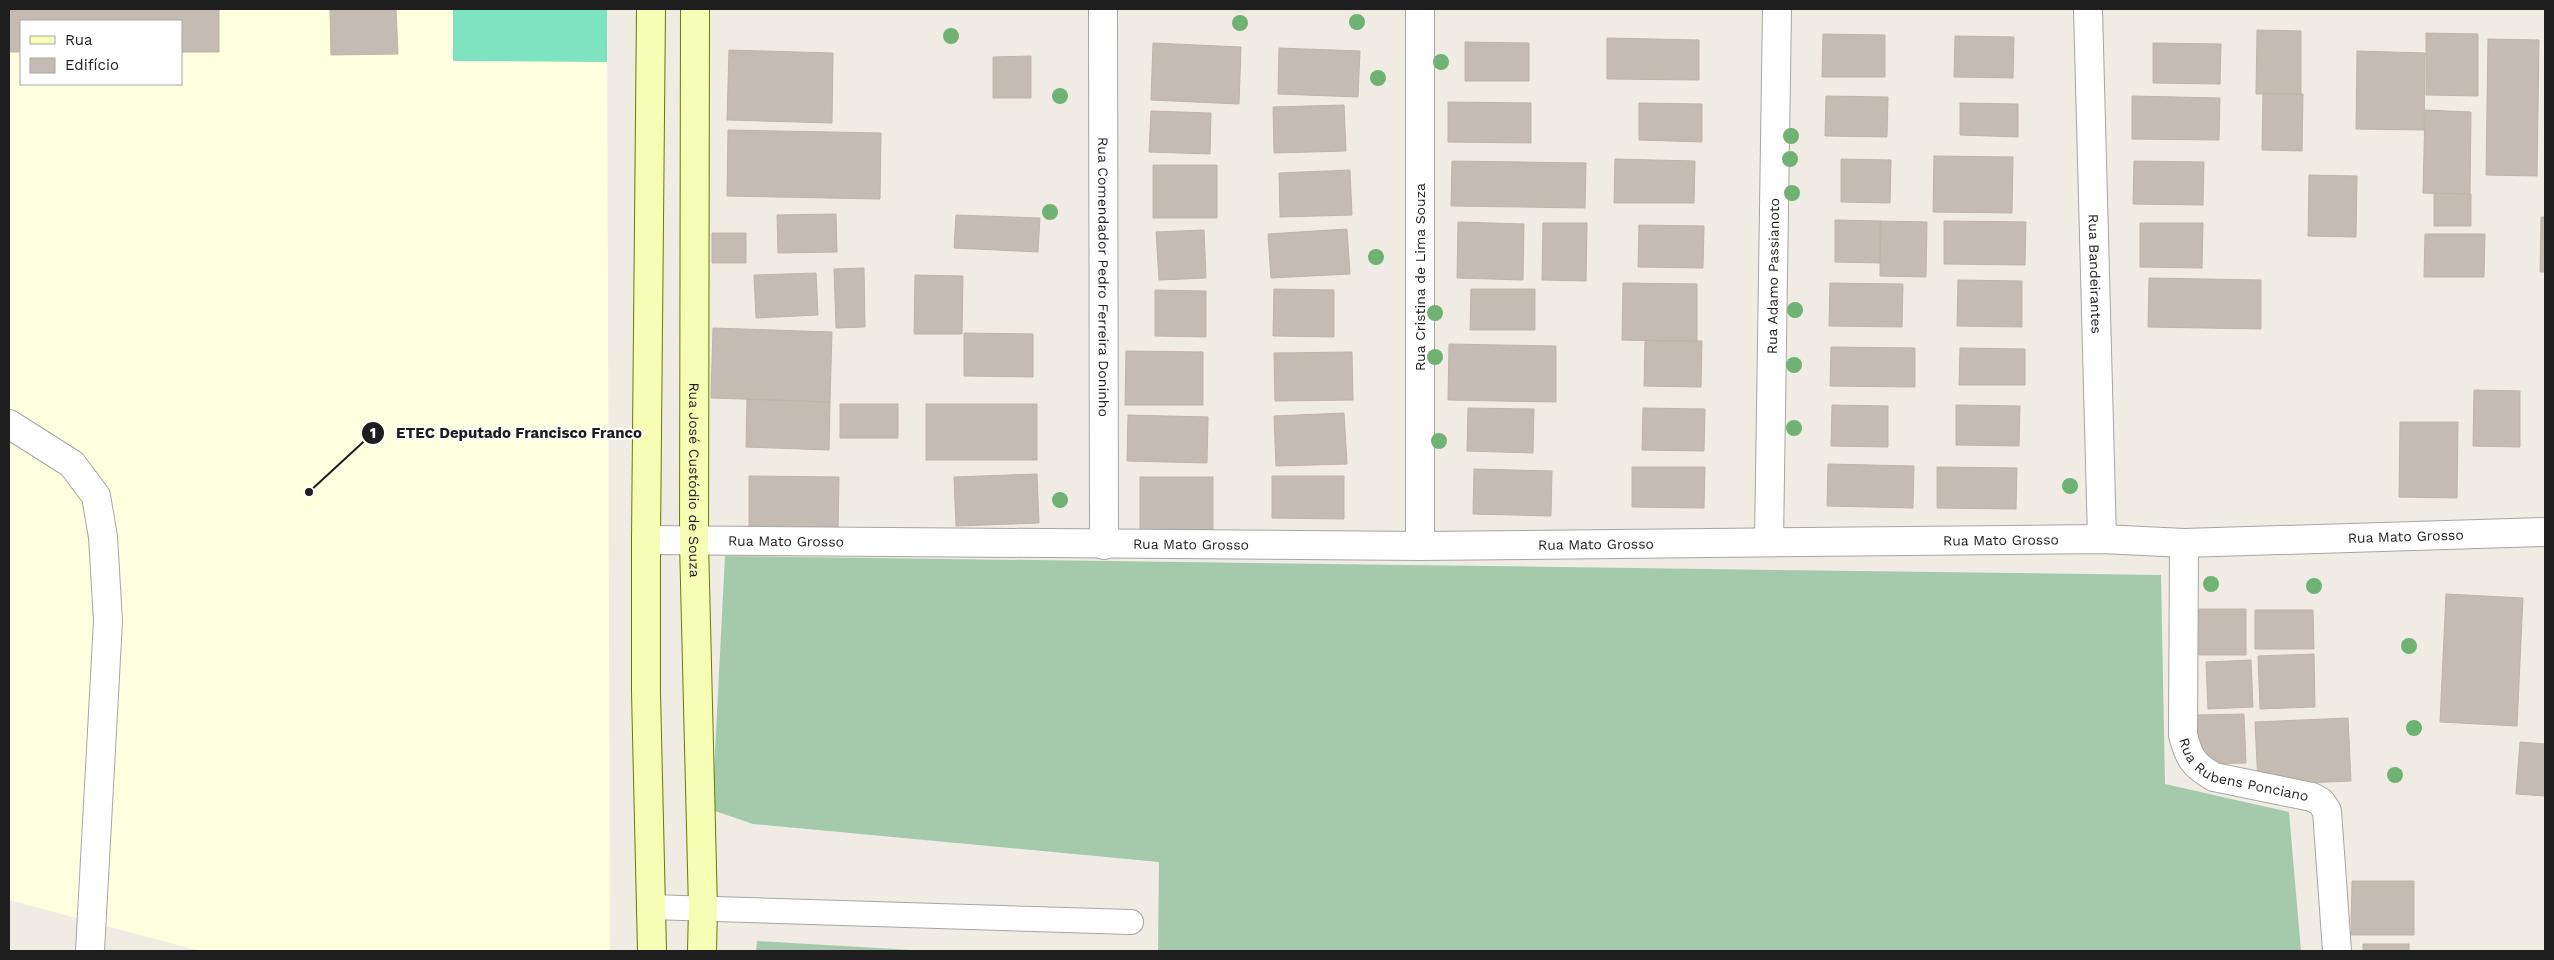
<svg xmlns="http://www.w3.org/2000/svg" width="2554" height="960" viewBox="0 0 2554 960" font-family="'Work Sans',sans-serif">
	<rect width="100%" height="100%" fill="#f0ece4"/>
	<!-- education -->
	<path fill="#feffde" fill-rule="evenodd" d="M9,9H607L610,951H200L9,900ZM21,21H181V84H21Z"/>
	<!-- cemetery -->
	<path fill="#a4caab" d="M725,556L2161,575L2165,784L2289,812L2301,951H1158L1159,862L753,824L712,810Z
		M757,941L929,951H756Z"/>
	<!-- pitch -->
	<path fill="#7ee3c0" d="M453,9H607V62L453,61Z"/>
	<!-- building -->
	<path fill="#c4bcb3" stroke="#c2b3a6" d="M9,9H219V52H181V21H21V52H9Z
		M330,9H396L398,54L331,55Z
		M2257,30L2301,31V94H2256Z
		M2426,33L2478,34V96L2426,95Z
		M1823,34L1885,35V77H1822Z
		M1955,36L2014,37L2013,78L1954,77Z
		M1607,38L1699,40V80L1607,79Z
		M2488,39L2539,40L2537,176L2486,175Z
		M1465,42L1529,43V81H1465Z
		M1153,43L1241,47L1239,104L1151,100Z
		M2153,43L2221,44L2220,84L2153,83Z
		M1279,48L1360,51L1358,97L1278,94Z
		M729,50L833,53L832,123L727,120Z
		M2357,51L2425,53L2424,130L2356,129Z
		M1031,56V98H993V57Z
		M2263,93L2303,94L2302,151L2262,150Z
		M1826,96L1888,97L1887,137L1825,136Z
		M2132,96L2220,98L2219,140L2132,139Z
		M1448,102L1531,103V143L1448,142Z
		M1639,103L1702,104V142L1639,140Z
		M1960,103L2018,104V137L1960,135Z
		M1344,105L1346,151L1274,153L1273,107Z
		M2425,110L2471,112L2470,194L2423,193Z
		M1151,111L1211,113L1210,154L1149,152Z
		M728,130L881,133L880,199L727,196Z
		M1934,156L2013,157L2012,213L1933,212Z
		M1615,159L1695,161L1694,203H1614Z
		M1841,159L1891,160L1890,203L1841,202Z
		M1452,161L1586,163L1585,208L1451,206Z
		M2134,161L2204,162L2203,205L2133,204Z
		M1153,165H1217V218H1153Z
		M1350,170L1352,215L1280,217L1279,173Z
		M2309,175L2357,176L2356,237L2308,236Z
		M2434,193L2471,194V226H2434Z
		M836,214L837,252L778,253L777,215Z
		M956,215L1040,218L1038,252L954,248Z
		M2541,217H2545V272H2540Z
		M1835,220L1881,221L1880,263L1835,262Z
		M1880,221L1927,222L1926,277L1880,276Z
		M1944,221L2026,222L2025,265L1944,264Z
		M1458,222L1524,224L1523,280L1457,278Z
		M1543,223H1587L1586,281L1542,280Z
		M2140,223H2203L2202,268L2140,267Z
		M1639,225L1704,226L1703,268L1638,267Z
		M1347,229L1350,274L1271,278L1268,234Z
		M1204,230L1206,278L1159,280L1156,232Z
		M712,233H746V263H712Z
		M2425,234H2485L2484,277H2424Z
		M864,268L865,327L836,328L834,269Z
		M816,273L818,315L756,318L754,275Z
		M915,275L963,276L962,334H914Z
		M2149,278L2261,280V329L2148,327Z
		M1958,280L2022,281V327L1957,326Z
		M1623,283L1697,284V342L1622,340Z
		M1830,283L1903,284L1902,327L1829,326Z
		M1274,289L1334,290V337L1273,336Z
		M1471,289H1535V330H1470Z
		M1155,290L1206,291V337L1155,336Z
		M713,328L832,332L830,402L711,398Z
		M964,333L1033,334V377L964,376Z
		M1645,340L1702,341L1701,387L1644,386Z
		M1449,344L1556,346V402L1448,400Z
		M1831,347L1915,348V387L1830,386Z
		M1960,348L2025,349V385H1959Z
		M1126,351L1203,352V405H1125Z
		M1352,352L1353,400L1275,401L1274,353Z
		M2474,390L2520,391V447L2473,446Z
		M747,399L830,402L829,450L746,447Z
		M840,404H898V438H840Z
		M926,404H1037V460H926Z
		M1832,405L1888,406V447L1831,446Z
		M1956,405L2020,406L2019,446L1956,445Z
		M1468,408L1534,409L1533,453L1467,451Z
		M1643,408L1705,409L1704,451L1642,450Z
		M1344,413L1347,464L1276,466L1274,416Z
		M1128,415L1208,417L1207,463L1127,461Z
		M2400,422H2458L2457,498L2399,497Z
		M1828,464L1914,466L1913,508L1827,506Z
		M1632,467H1705L1704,508L1632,507Z
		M1937,467L2017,468L2016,509L1937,508Z
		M1474,469L1552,471L1551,516L1473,514Z
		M1037,474L1039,523L956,526L954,477Z
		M749,476L839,477L838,532L749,531Z
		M1272,476H1344V519L1272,518Z
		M1140,477H1213V532H1140Z
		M2446,594L2523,598L2517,726L2440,722Z
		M2188,609H2246V655H2189Z
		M2255,610H2313L2314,649H2255Z
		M2314,654L2315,707L2260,709L2258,656Z
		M2251,660L2253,707L2208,709L2206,662Z
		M2244,714L2246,763L2199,764L2197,715Z
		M2348,718L2351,781L2258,785L2255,722Z
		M2520,742L2545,744V796L2516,794Z
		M2352,881H2414V935H2351Z
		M2363,944H2409V951H2363Z"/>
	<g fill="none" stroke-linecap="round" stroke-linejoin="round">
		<defs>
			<path id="lane" d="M651,907L1131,922"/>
			<g id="street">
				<path id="s1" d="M1103,9L1104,545"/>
				<path d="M1420,9V546"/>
				<path id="s2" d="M2088,9L2102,539"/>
				<path d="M9,424L72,464L96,496L103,537L108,621L90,951"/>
				<path id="s3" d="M646,540L1420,546L2102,539L2184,543L2545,532"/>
				<path id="s4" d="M1769,542L1777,9"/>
				<path id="s5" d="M2184,543L2183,735C2189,758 2193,765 2214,777L2312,797L2321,802L2327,811L2337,951"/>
			</g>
			<g id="secondary">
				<path d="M651,9L646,540V692L652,951"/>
				<path id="s6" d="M695,9L694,542L703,909L702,951"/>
			</g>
		</defs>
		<!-- lane casing -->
		<use href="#lane" stroke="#a5a5a5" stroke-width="26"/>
		<!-- street casing -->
		<use href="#street" stroke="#a5a5a5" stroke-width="30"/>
		<!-- secondary casing -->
		<use href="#secondary" stroke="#687b00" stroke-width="30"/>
		<!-- lane -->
		<use href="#lane" stroke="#fff" stroke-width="24"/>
		<!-- street -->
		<use href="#street" stroke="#fff" stroke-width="28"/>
		<!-- secondary -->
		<use href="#secondary" stroke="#f6fdb5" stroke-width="28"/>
	</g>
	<!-- trees -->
	<g fill="#6fb273">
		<circle cx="1357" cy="22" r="8"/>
		<circle cx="1240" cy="23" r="8"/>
		<circle cx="951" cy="36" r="8"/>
		<circle cx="1441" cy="62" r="8"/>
		<circle cx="1378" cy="78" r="8"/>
		<circle cx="1060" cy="96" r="8"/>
		<circle cx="1791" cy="136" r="8"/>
		<circle cx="1790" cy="159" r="8"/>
		<circle cx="1792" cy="193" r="8"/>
		<circle cx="1050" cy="212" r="8"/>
		<circle cx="1376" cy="257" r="8"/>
		<circle cx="1795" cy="310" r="8"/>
		<circle cx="1435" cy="313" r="8"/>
		<circle cx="1435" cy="357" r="8"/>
		<circle cx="1794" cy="365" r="8"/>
		<circle cx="1794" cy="428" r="8"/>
		<circle cx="1439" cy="441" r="8"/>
		<circle cx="2070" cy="486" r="8"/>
		<circle cx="1060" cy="500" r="8"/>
		<circle cx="2211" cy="584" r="8"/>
		<circle cx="2314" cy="586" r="8"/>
		<circle cx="2409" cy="646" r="8"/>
		<circle cx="2414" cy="728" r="8"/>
		<circle cx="2395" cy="775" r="8"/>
	</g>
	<g text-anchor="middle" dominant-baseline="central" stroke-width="4" stroke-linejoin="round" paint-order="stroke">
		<!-- street labels -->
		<g font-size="14" fill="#1e1e1e" stroke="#fff">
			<text stroke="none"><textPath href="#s2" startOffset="265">Rua Bandeirantes</textPath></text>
			<text stroke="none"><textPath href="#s4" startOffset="266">Rua Adamo Passianoto</textPath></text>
			<text stroke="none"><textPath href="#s1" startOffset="268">Rua Comendador Pedro Ferreira Doninho</textPath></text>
			<text transform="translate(1420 277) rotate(-90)">Rua Cristina de Lima Souza</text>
			<text stroke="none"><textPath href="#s6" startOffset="471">Rua José Custódio de Souza</textPath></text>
			<text stroke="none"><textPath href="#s3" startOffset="1760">Rua Mato Grosso</textPath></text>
			<text stroke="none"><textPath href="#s3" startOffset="1355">Rua Mato Grosso</textPath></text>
			<text stroke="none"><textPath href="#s3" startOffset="140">Rua Mato Grosso</textPath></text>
			<text stroke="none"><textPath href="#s3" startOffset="950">Rua Mato Grosso</textPath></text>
			<text stroke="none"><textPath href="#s3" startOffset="545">Rua Mato Grosso</textPath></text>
			<text stroke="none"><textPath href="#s5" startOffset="269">Rua Rubens Ponciano</textPath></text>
		</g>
	</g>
	<!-- callouts -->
	<path fill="none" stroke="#1e1e1e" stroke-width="2" d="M309 492L373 433"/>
	<g fill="#1e1e1e" stroke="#fff" stroke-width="2">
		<circle cx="309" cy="492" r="5"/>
		<circle cx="373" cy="433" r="12"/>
	</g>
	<g font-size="15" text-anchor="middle" font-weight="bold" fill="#fff">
		<text x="373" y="438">1</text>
	</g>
	<g font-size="15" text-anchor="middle" font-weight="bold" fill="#1e1e1e" stroke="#fff" stroke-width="4" stroke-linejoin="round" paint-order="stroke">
		<text x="519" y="438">ETEC Deputado Francisco Franco</text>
	</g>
	<!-- border -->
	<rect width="2554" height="960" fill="none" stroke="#1e1e1e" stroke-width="20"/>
	<!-- legend -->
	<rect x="20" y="20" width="162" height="65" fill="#ffffff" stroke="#a5a5a5"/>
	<rect x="30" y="36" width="25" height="8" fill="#f6fdb5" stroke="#a5a5a5"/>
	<text x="65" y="45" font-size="15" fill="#1e1e1e">Rua</text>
	<rect x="30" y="58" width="25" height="15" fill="#c4bcb3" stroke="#a5a5a5"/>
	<text x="65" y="70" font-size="15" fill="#1e1e1e">Edifício</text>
</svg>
